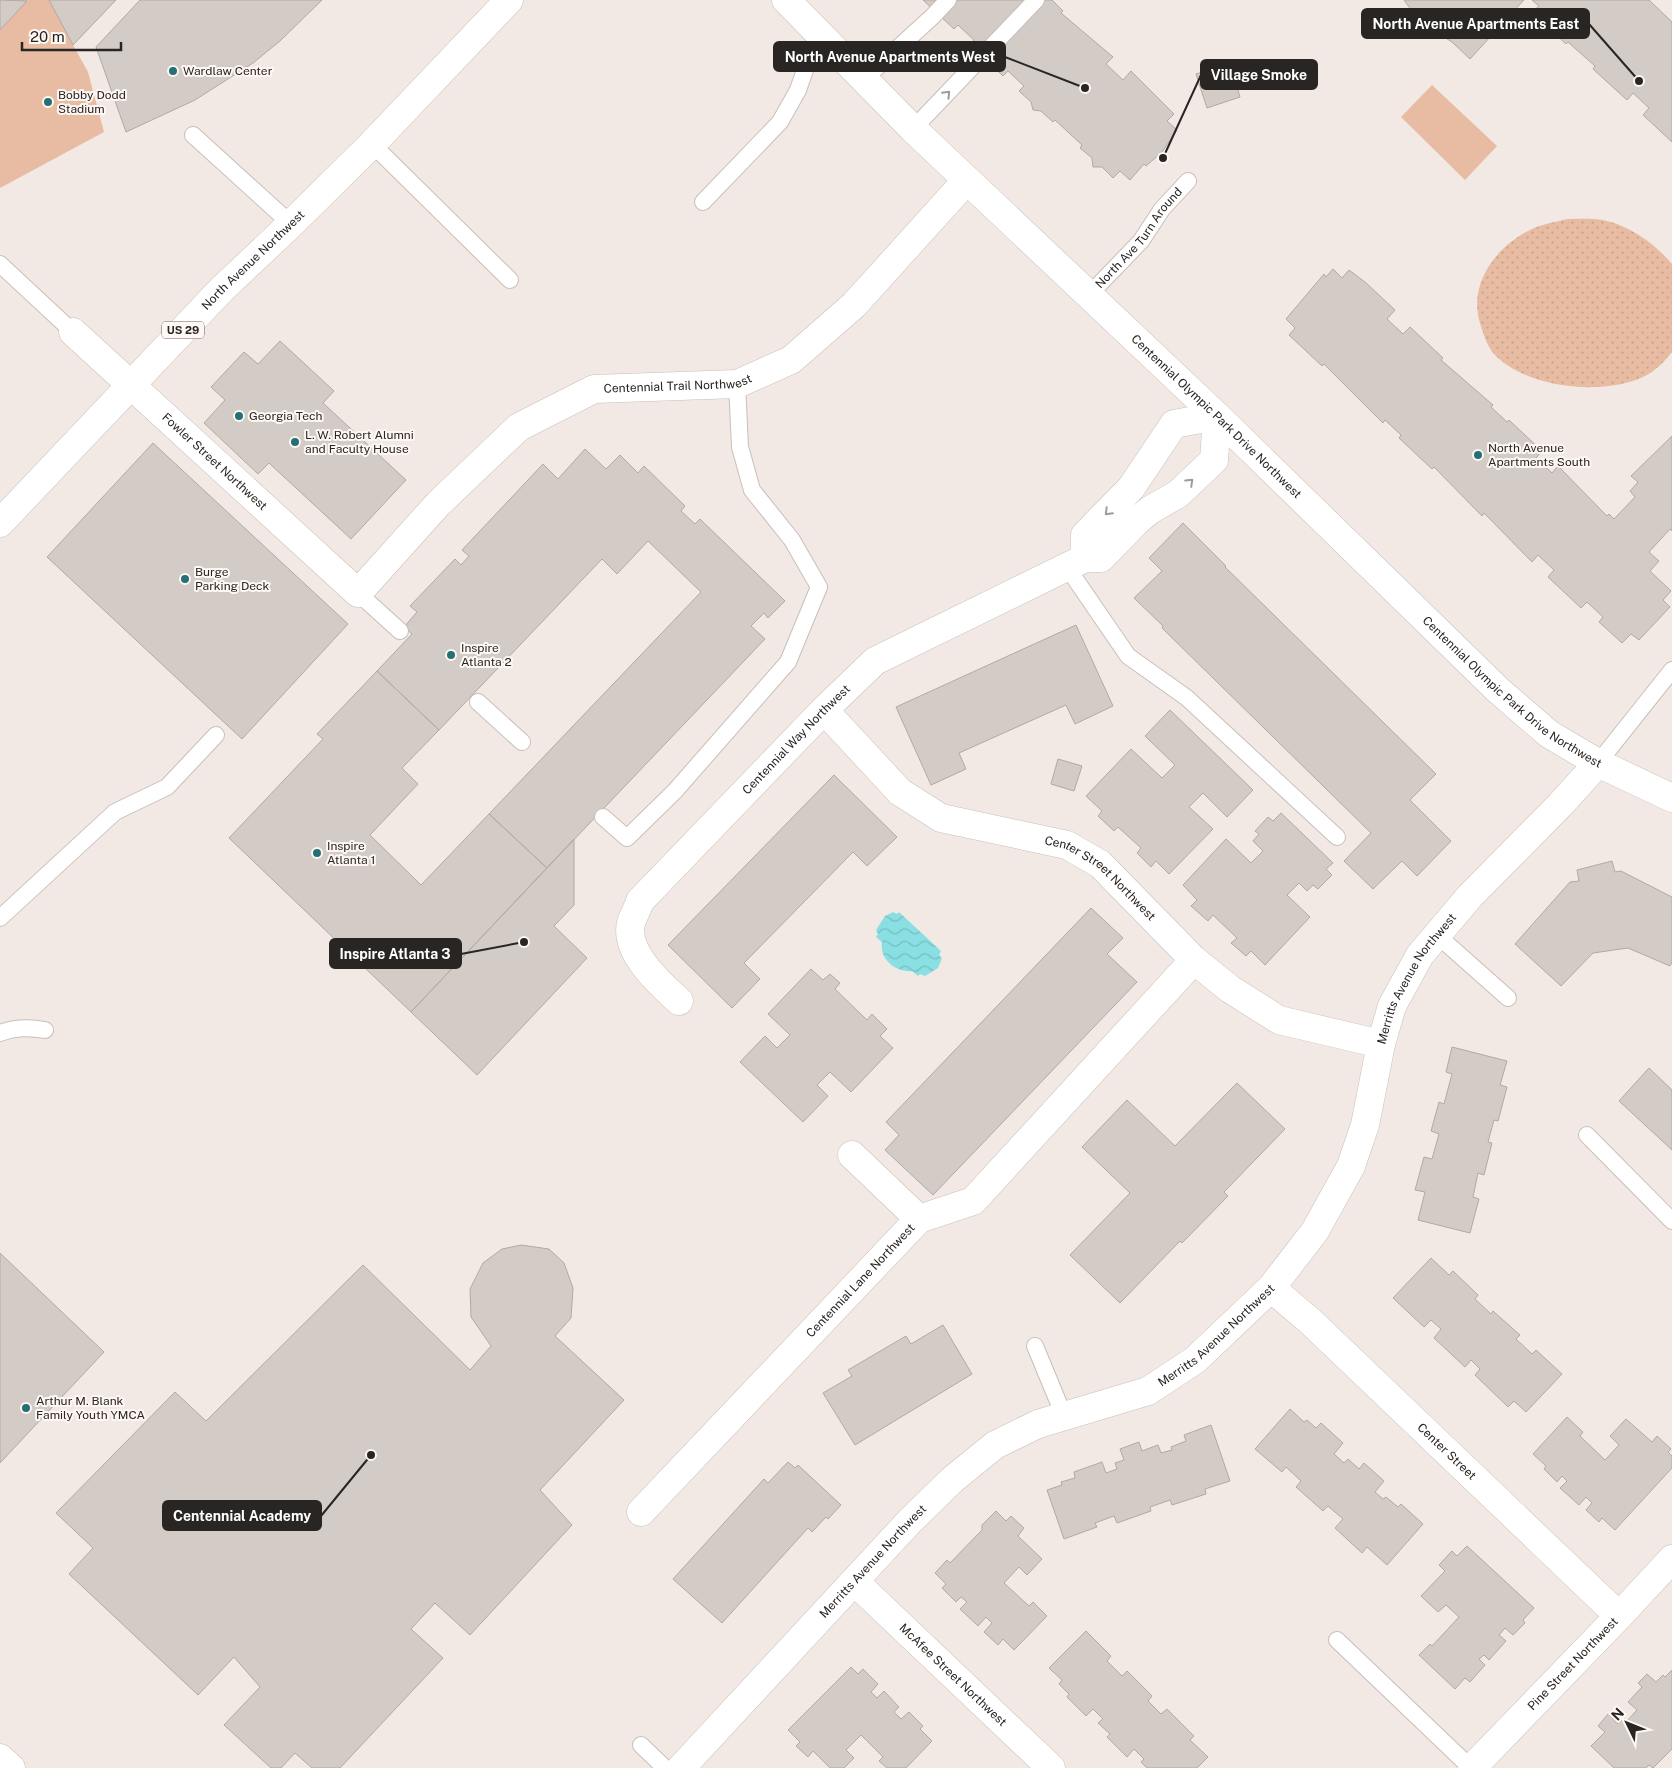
<svg xmlns="http://www.w3.org/2000/svg" width="1672" height="1768" viewBox="0 0 1672 1768" font-family="'Public Sans',sans-serif">
	<defs>
		<pattern id="grass-dots" width="8" height="8" patternUnits="userSpaceOnUse" patternTransform="scale(1.25)"><rect width="8" height="8" fill="#e7bca2"/><path d="M2 2h.1M6 6h.1" fill="none" stroke="#c6a18b" stroke-width="1.8" stroke-linecap="round"/></pattern>
		<pattern id="water-waves" width="16" height="10" patternUnits="userSpaceOnUse" patternTransform="scale(1.25)"><rect width="16" height="10" fill="#89dfe2"/><path d="M0 5q4-4 8 0t8 0" fill="none" stroke="#76bfc2"/></pattern>
	</defs>
	<rect width="100%" height="100%" fill="#f2e9e4"/>
	<!-- grass -->
	<path fill="url(#grass-dots)" d="M1568,219C1581,219 1595,218 1607,221C1632,227 1656,245 1672,264V352C1665,361 1657,369 1647,375C1605,397 1527,389 1494,354C1487,346 1483,333 1480,323C1468,285 1495,248 1528,231C1541,224 1555,222 1568,219Z"/>
	<!-- pitch -->
	<path fill="#e7bca2" d="M0,0H116L73,45L88,72L104,132L0,188Z
		M1432,85L1497,146L1465,180L1401,117Z"/>
	<!-- water -->
	<path fill="url(#water-waves)" d="M893,912L897,914L899,912L941,951L939,955L942,958L938,968L925,976L920,974L918,976L912,971C896,973 879,959 882,942L876,937L878,934L876,930L885,916Z"/>
	<!-- building -->
	<path fill="#d3cbc6" stroke="#b1a9a4" d="M0,0L27,1L0,30Z
		M49,0H116L73,45Z
		M140,0H322L280,41L253,63L195,100L126,132L96,47Z
		M923,0H1052L1063,11L1061,13L1113,57L1106,64L1123,80L1131,71L1174,114L1167,121L1177,130L1162,152L1146,166L1144,164L1130,180L1120,171L1113,178L1102,167H1093L1092,158L1080,148L1082,145L1055,120L1053,122L1041,111L1033,110L1031,102L1019,91L1024,86L1008,71L1003,76L970,45L974,40L958,25L954,29Z
		M1404,0H1524L1470,59L1452,42L1420,22Z
		M1532,0H1649L1672,22V142L1643,115L1649,108L1633,93L1627,100L1593,69L1595,66L1578,51L1568,42L1566,44L1532,12L1539,6Z
		M1230,63L1240,97L1207,108L1196,74Z
		M1333,269L1342,278L1349,270L1365,282L1395,310L1387,319L1403,334L1410,327L1443,358L1441,360L1493,405L1491,407L1507,422L1509,420L1542,451L1536,458L1552,473L1558,466L1607,516L1609,514L1614,519L1635,497L1630,491L1638,482L1631,476L1672,436V531L1670,529L1649,552L1659,561L1650,571L1671,591L1663,600L1670,607L1639,640L1631,634L1622,643L1599,622L1603,617L1587,602L1581,608L1548,577L1554,570L1538,555L1532,562L1484,513L1482,516L1434,467L1432,469L1399,438L1401,435L1385,420L1383,423L1324,364L1322,366L1289,335L1295,328L1286,319L1324,274L1326,277Z
		M280,341L334,391L323,403L406,480L351,539L269,463L258,474L204,423L225,400L211,387L244,352L258,364Z
		M153,443L348,624L242,739L47,557Z
		M585,449L606,469L620,455L638,473L644,466L685,506L681,511L695,524L700,519L785,601L768,618L764,613L751,626L765,639L547,868L489,814L701,592L648,541L617,574L602,559L439,730L377,671L412,634L404,627L417,612L410,606L455,559L461,565L469,556L462,550L543,464L558,479Z
		M1183,523L1226,566L1225,567L1436,774L1410,800L1451,841L1417,876L1402,861L1373,889L1344,861L1371,833L1162,628L1163,626L1134,598L1162,571L1149,558Z
		M1076,625L1113,706L1075,724L1066,705L959,753L966,769L931,785L896,707Z
		M377,671L439,730L402,768L418,784L370,835L421,885L489,814L547,868L411,1012L229,838L323,739L317,734Z
		M1170,710L1253,790L1227,817L1203,793L1189,807L1213,829L1169,874L1156,861L1151,867L1137,853L1141,848L1118,827L1114,831L1098,816L1102,811L1086,796L1131,749L1162,778L1175,765L1145,736Z
		M1058,759L1082,766L1074,791L1051,784Z
		M834,775L897,837L867,866L853,852L744,963L760,979L732,1008L668,945Z
		M1281,813L1333,863L1326,869L1332,875L1318,889L1313,885L1307,891L1299,883L1287,895L1310,917L1265,965L1251,951L1246,956L1231,943L1237,938L1213,915L1208,921L1191,906L1197,900L1183,885L1226,839L1251,863L1263,851L1253,841L1259,834L1255,831L1268,817L1273,821Z
		M574,839V905L554,926L587,958L477,1075L411,1012Z
		M1612,861L1615,872L1621,871L1672,897V962L1670,966L1628,948L1593,953L1561,986L1515,944L1570,882L1579,881L1577,870Z
		M1091,908L1123,938L1107,954L1137,982L933,1195L885,1150L899,1135L886,1122Z
		M811,969L823,980L830,974L840,983L835,989L867,1020L872,1014L887,1029L880,1036L893,1048L851,1092L830,1072L817,1085L828,1096L803,1122L740,1062L765,1036L777,1048L790,1035L768,1014Z
		M1452,1047L1507,1061L1500,1085L1507,1087L1498,1121L1494,1120L1488,1142L1492,1143L1484,1175L1478,1173L1473,1197L1479,1199L1470,1233L1418,1220L1425,1192L1415,1190L1424,1157L1432,1159L1439,1134L1431,1131L1439,1102L1444,1104L1452,1074L1446,1072Z
		M1649,1068L1672,1090V1150L1619,1101Z
		M1237,1083L1285,1129L1224,1192L1228,1196L1182,1243L1180,1241L1120,1303L1070,1255L1130,1193L1082,1147L1127,1100L1175,1146Z
		M521,1245L549,1249L564,1263L573,1288L571,1318L555,1336L624,1400L540,1490L572,1525L470,1635L435,1603L411,1629L443,1658L340,1768H312L295,1753L281,1768H271L224,1725L260,1687L234,1657L198,1695L69,1574L93,1548L56,1513L175,1392L206,1421L363,1265L470,1370L491,1346L471,1317L470,1289L483,1263L502,1249Z
		M0,1253L104,1352L0,1463Z
		M1431,1258L1449,1275L1453,1271L1478,1295L1475,1299L1491,1314L1493,1311L1520,1335L1516,1339L1532,1354L1536,1350L1562,1374L1526,1412L1514,1401L1508,1407L1475,1375L1480,1369L1471,1360L1465,1367L1434,1338L1441,1329L1431,1320L1424,1327L1393,1298Z
		M943,1325L972,1374L855,1445L823,1393L852,1376L848,1370L906,1336L911,1344Z
		M1290,1409L1304,1422L1307,1420L1316,1428L1321,1423L1343,1443L1334,1454L1344,1463L1348,1459L1359,1469L1364,1463L1384,1481L1375,1492L1383,1499L1386,1497L1398,1507L1401,1504L1423,1524L1387,1565L1367,1547L1362,1553L1335,1528L1343,1519L1328,1506L1323,1511L1296,1487L1301,1481L1286,1467L1282,1472L1255,1449Z
		M1567,1417L1583,1432L1580,1436L1605,1460L1619,1445L1610,1436L1626,1419L1652,1442L1657,1436L1671,1449L1668,1452L1672,1456V1468L1615,1530L1602,1518L1599,1522L1586,1510L1592,1503L1586,1497L1579,1505L1560,1488L1567,1481L1562,1476L1557,1482L1544,1469L1546,1466L1533,1454Z
		M1211,1425L1230,1481L1205,1489L1206,1494L1172,1505L1170,1500L1150,1507L1151,1511L1117,1523L1114,1516L1095,1523L1097,1527L1064,1539L1047,1490L1062,1485L1061,1482L1075,1478L1074,1472L1102,1462L1106,1473L1117,1469L1115,1463L1124,1460L1120,1449L1139,1442L1142,1451L1158,1445L1161,1453L1172,1450L1171,1447L1186,1441L1184,1435Z
		M788,1462L795,1468L798,1465L841,1505L828,1519L826,1517L812,1532L808,1528L722,1623L673,1579L764,1479L768,1483Z
		M996,1511L1006,1521L1011,1516L1024,1528L1018,1536L1042,1559L1027,1575L1019,1567L1004,1583L1029,1606L1033,1602L1047,1616L1014,1650L1003,1639L998,1645L984,1632L992,1623L986,1617L978,1626L960,1609L967,1602L961,1597L956,1602L942,1588L946,1584L935,1573L947,1560L950,1563L982,1530V1525Z
		M1467,1546L1534,1608L1523,1620L1525,1623L1513,1635L1505,1628L1499,1635L1506,1641L1489,1660L1484,1655L1479,1659L1485,1665L1470,1682L1465,1678L1455,1689L1419,1655L1430,1644L1432,1646L1459,1617L1446,1605L1438,1612L1421,1596L1445,1571L1439,1565L1452,1551L1457,1556Z
		M1086,1631L1111,1656L1107,1661L1122,1676L1127,1671L1152,1696L1148,1701L1161,1714L1167,1709L1194,1736L1190,1740L1208,1757L1197,1768H1147L1141,1762L1144,1759L1134,1749L1127,1757L1107,1737L1110,1734L1098,1723L1103,1719L1093,1709L1086,1716L1067,1697L1069,1694L1059,1684L1062,1680L1049,1668Z
		M851,1667L858,1674L863,1669L878,1684L871,1692L877,1698L884,1691L899,1707L894,1712L901,1719L909,1712L923,1726L920,1729L932,1741L906,1768H887L879,1761L883,1757L861,1735L846,1750L854,1758L844,1768H830L813,1751L808,1757L796,1746L800,1742L788,1730Z
		M1672,1670V1749L1653,1768L1649,1765L1646,1768H1614L1591,1746L1605,1732L1598,1726L1608,1714L1618,1724L1624,1718L1627,1721L1637,1710L1628,1702L1642,1687L1638,1683L1647,1674L1656,1682L1663,1675L1665,1677Z"/>
	<g fill="none" stroke-linecap="round" stroke-linejoin="round">
		<defs>
			<g id="lane">
				<path d="M863,80L933,16L948,0"/>
				<path d="M913,129L1036,0"/>
				<path d="M193,135L291,224"/>
				<path d="M372,144L510,280"/>
				<path d="M703,202L780,122L798,90L818,33"/>
				<path d="M0,264L73,332"/>
				<path id="s1" d="M1089,295L1141,241L1162,209L1188,181"/>
				<path d="M1067,567L1128,656L1187,698L1337,837"/>
				<path d="M358,593L400,631"/>
				<path d="M478,702L522,742"/>
				<path d="M1598,763L1672,670"/>
				<path d="M603,817L627,838L675,791L788,662L819,587L792,540L752,490L740,447L737,384"/>
				<path d="M0,918L115,812L167,787L216,735"/>
				<path d="M1437,935L1508,998"/>
				<path d="M0,1033C15,1027 29,1027 45,1030"/>
				<path d="M1587,1135L1672,1221"/>
				<path d="M1035,1346L1064,1416"/>
				<path d="M1337,1640L1471,1768"/>
				<path d="M641,1745L665,1768"/>
			</g>
			<g id="street">
				<path id="s2" d="M73,332L358,593L438,504L519,427L594,389L737,384L791,360L854,305L967,180"/>
				<path id="s3" d="M824,710L900,792L941,818L1067,845L1100,864L1194,960L1230,989L1279,1020L1381,1044"/>
				<path id="s4" d="M679,1001C660,984 624,952 631,923C633,916 638,908 640,901L824,710L875,661L1085,558H1101L1138,520L1150,510L1178,494L1214,460L1217,416L1174,424L1131,488L1085,535V558"/>
				<path d="M852,1155L919,1219"/>
				<path id="s5" d="M1271,1288L1310,1321L1619,1616"/>
				<path id="s6" d="M641,1512L919,1219L973,1201L1194,960"/>
				<path id="s7" d="M855,1582L1051,1768"/>
				<path id="s8" d="M681,1768L909,1522L952,1480L995,1445L1038,1424L1148,1391L1195,1360L1271,1288L1315,1231L1351,1166L1365,1125L1381,1044L1392,1006L1420,955L1470,896L1560,805L1598,763"/>
				<path id="s9" d="M1472,1768L1619,1616L1672,1559"/>
			</g>
			<g id="secondary">
				<path id="s10" d="M786,0L913,129L1217,416L1498,690L1549,734L1598,763L1672,798"/>
				<path d="M0,1758L11,1768"/>
			</g>
			<g id="highway">
				<path id="s11" d="M0,523L222,289L291,224L372,144L509,0"/>
			</g>
		</defs>
		<!-- lane casing -->
		<use href="#lane" stroke="#c8bfba" stroke-width="18"/>
		<!-- street casing -->
		<use href="#street" stroke="#c8bfba" stroke-width="29"/>
		<!-- secondary casing -->
		<use href="#secondary" stroke="#c8bfba" stroke-width="29"/>
		<!-- highway casing -->
		<use href="#highway" stroke="#c8bfba" stroke-width="29"/>
		<!-- lane -->
		<use href="#lane" stroke="#fff" stroke-width="16"/>
		<!-- street -->
		<use href="#street" stroke="#fff" stroke-width="28"/>
		<!-- secondary -->
		<use href="#secondary" stroke="#fff" stroke-width="28"/>
		<!-- highway -->
		<use href="#highway" stroke="#fff" stroke-width="28"/>
	</g>
	<!-- one-way arrows -->
	<defs><path id="oneway-chevron" d="M-2-3.5L2.5 0L-2 3.5" fill="none" stroke-width="1.6" stroke-linecap="round" stroke-linejoin="round" transform="scale(1.25)"/></defs>
	<g stroke="#9e9d9c">
		<use href="#oneway-chevron" transform="translate(947 94) rotate(-46)"/>
		<use href="#oneway-chevron" transform="translate(1190 482) rotate(-44)"/>
		<use href="#oneway-chevron" transform="translate(1108 512) rotate(135)"/>
	</g>
	<!-- markers -->
	<g fill="#257073" stroke="#fef7f3" stroke-width="2">
		<circle cx="173" cy="71" r="5"/>
		<circle cx="48" cy="102" r="5"/>
		<circle cx="239" cy="416" r="5"/>
		<circle cx="295" cy="442" r="5"/>
		<circle cx="1478" cy="455" r="5"/>
		<circle cx="185" cy="579" r="5"/>
		<circle cx="451" cy="655" r="5"/>
		<circle cx="317" cy="853" r="5"/>
		<circle cx="26" cy="1408" r="5"/>
	</g>
	<g text-anchor="middle" dominant-baseline="central" stroke-width="4" stroke-linejoin="round" paint-order="stroke">
		<!-- shield labels -->
		<rect fill="#fef7f3" stroke="#686461" stroke-width="1" x="162" y="321.5" width="42" height="17" rx="4"/>
		<g font-size="11" font-weight="bold" fill="#282523">
			<text x="183" y="330">US 29</text>
		</g>
		<!-- poi labels -->
		<g font-size="12" fill="#282523" stroke="#fef7f3" text-anchor="start">
			<text x="183" y="71">Wardlaw Center</text>
			<text x="58" y="95">Bobby Dodd<tspan x="58" dy="14">Stadium</tspan></text>
			<text x="249" y="416">Georgia Tech</text>
			<text x="305" y="435">L. W. Robert Alumni<tspan x="305" dy="14">and Faculty House</tspan></text>
			<text x="1488" y="448">North Avenue<tspan x="1488" dy="14">Apartments South</tspan></text>
			<text x="195" y="572">Burge<tspan x="195" dy="14">Parking Deck</tspan></text>
			<text x="461" y="648">Inspire<tspan x="461" dy="14">Atlanta 2</tspan></text>
			<text x="327" y="846">Inspire<tspan x="327" dy="14">Atlanta 1</tspan></text>
			<text x="36" y="1401">Arthur M. Blank<tspan x="36" dy="14">Family Youth YMCA</tspan></text>
		</g>
		<!-- street labels -->
		<g font-size="12" fill="#282523" stroke="#fef7f3">
			<text stroke="none"><textPath href="#s1" startOffset="76">North Ave Turn Around</textPath></text>
			<text stroke="none"><textPath href="#s11" startOffset="365">North Avenue Northwest</textPath></text>
			<text stroke="none"><textPath href="#s2" startOffset="786">Centennial Trail Northwest</textPath></text>
			<text stroke="none"><textPath href="#s10" startOffset="599">Centennial Olympic Park Drive Northwest</textPath></text>
			<text stroke="none"><textPath href="#s2" startOffset="192">Fowler Street Northwest</textPath></text>
			<text stroke="none"><textPath href="#s10" startOffset="1004">Centennial Olympic Park Drive Northwest</textPath></text>
			<text stroke="none"><textPath href="#s4" startOffset="344">Centennial Way Northwest</textPath></text>
			<text stroke="none"><textPath href="#s3" startOffset="335">Center Street Northwest</textPath></text>
			<text stroke="none"><textPath href="#s8" startOffset="1122">Merritts Avenue Northwest</textPath></text>
			<text stroke="none"><textPath href="#s6" startOffset="319">Centennial Lane Northwest</textPath></text>
			<text stroke="none"><textPath href="#s8" startOffset="702">Merritts Avenue Northwest</textPath></text>
			<text stroke="none"><textPath href="#s5" startOffset="240">Center Street</textPath></text>
			<text stroke="none"><textPath href="#s8" startOffset="282">Merritts Avenue Northwest</textPath></text>
			<text stroke="none"><textPath href="#s9" startOffset="145">Pine Street Northwest</textPath></text>
			<text stroke="none"><textPath href="#s7" startOffset="135">McAfee Street Northwest</textPath></text>
		</g>
	</g>
	<!-- callouts -->
	<path fill="none" stroke="#282523" stroke-width="2" d="M1639 81L1589 24M1085 88L1005 57M1163 158L1201 75M524 942L461 954M371 1455L321 1516"/>
	<g fill="#282523" stroke="#fef7f3" stroke-width="2">
		<circle cx="1639" cy="81" r="5"/>
		<circle cx="1085" cy="88" r="5"/>
		<circle cx="1163" cy="158" r="5"/>
		<circle cx="524" cy="942" r="5"/>
		<circle cx="371" cy="1455" r="5"/>
	</g>
	<g fill="#282523" stroke="#282523" stroke-width="2">
		<rect x="1362" y="9" width="227" height="29" rx="5"/>
		<rect x="774" y="42" width="231" height="29" rx="5"/>
		<rect x="1201" y="60" width="116" height="29" rx="5"/>
		<rect x="330" y="939" width="131" height="29" rx="5"/>
		<rect x="163" y="1501" width="158" height="29" rx="5"/>
	</g>
	<g font-size="14" text-anchor="middle" font-weight="bold" fill="#fff">
		<text x="1476" y="29">North Avenue Apartments East</text>
		<text x="890" y="62">North Avenue Apartments West</text>
		<text x="1259" y="80">Village Smoke</text>
		<text x="395" y="959">Inspire Atlanta 3</text>
		<text x="242" y="1521">Centennial Academy</text>
	</g>
	<!-- north arrow -->
	<g transform="translate(1627 1723) rotate(313)" stroke="#fef7f3" stroke-width="4" paint-order="stroke">
	<path d="M0-4L9 19L0 12L-9 19Z" fill="#282523"/>
	<text y="-8" font-size="14" font-weight="bold" text-anchor="middle" fill="#282523">N</text>
	</g>
	<!-- scale -->
	<path d="M22 42v8h99v-8" fill="none" stroke="#282523" stroke-width="2.5"/>
	<text x="30" y="42" font-size="15" fill="#282523" stroke="#fef7f3" stroke-width="4" paint-order="stroke">20 m</text>
</svg>
